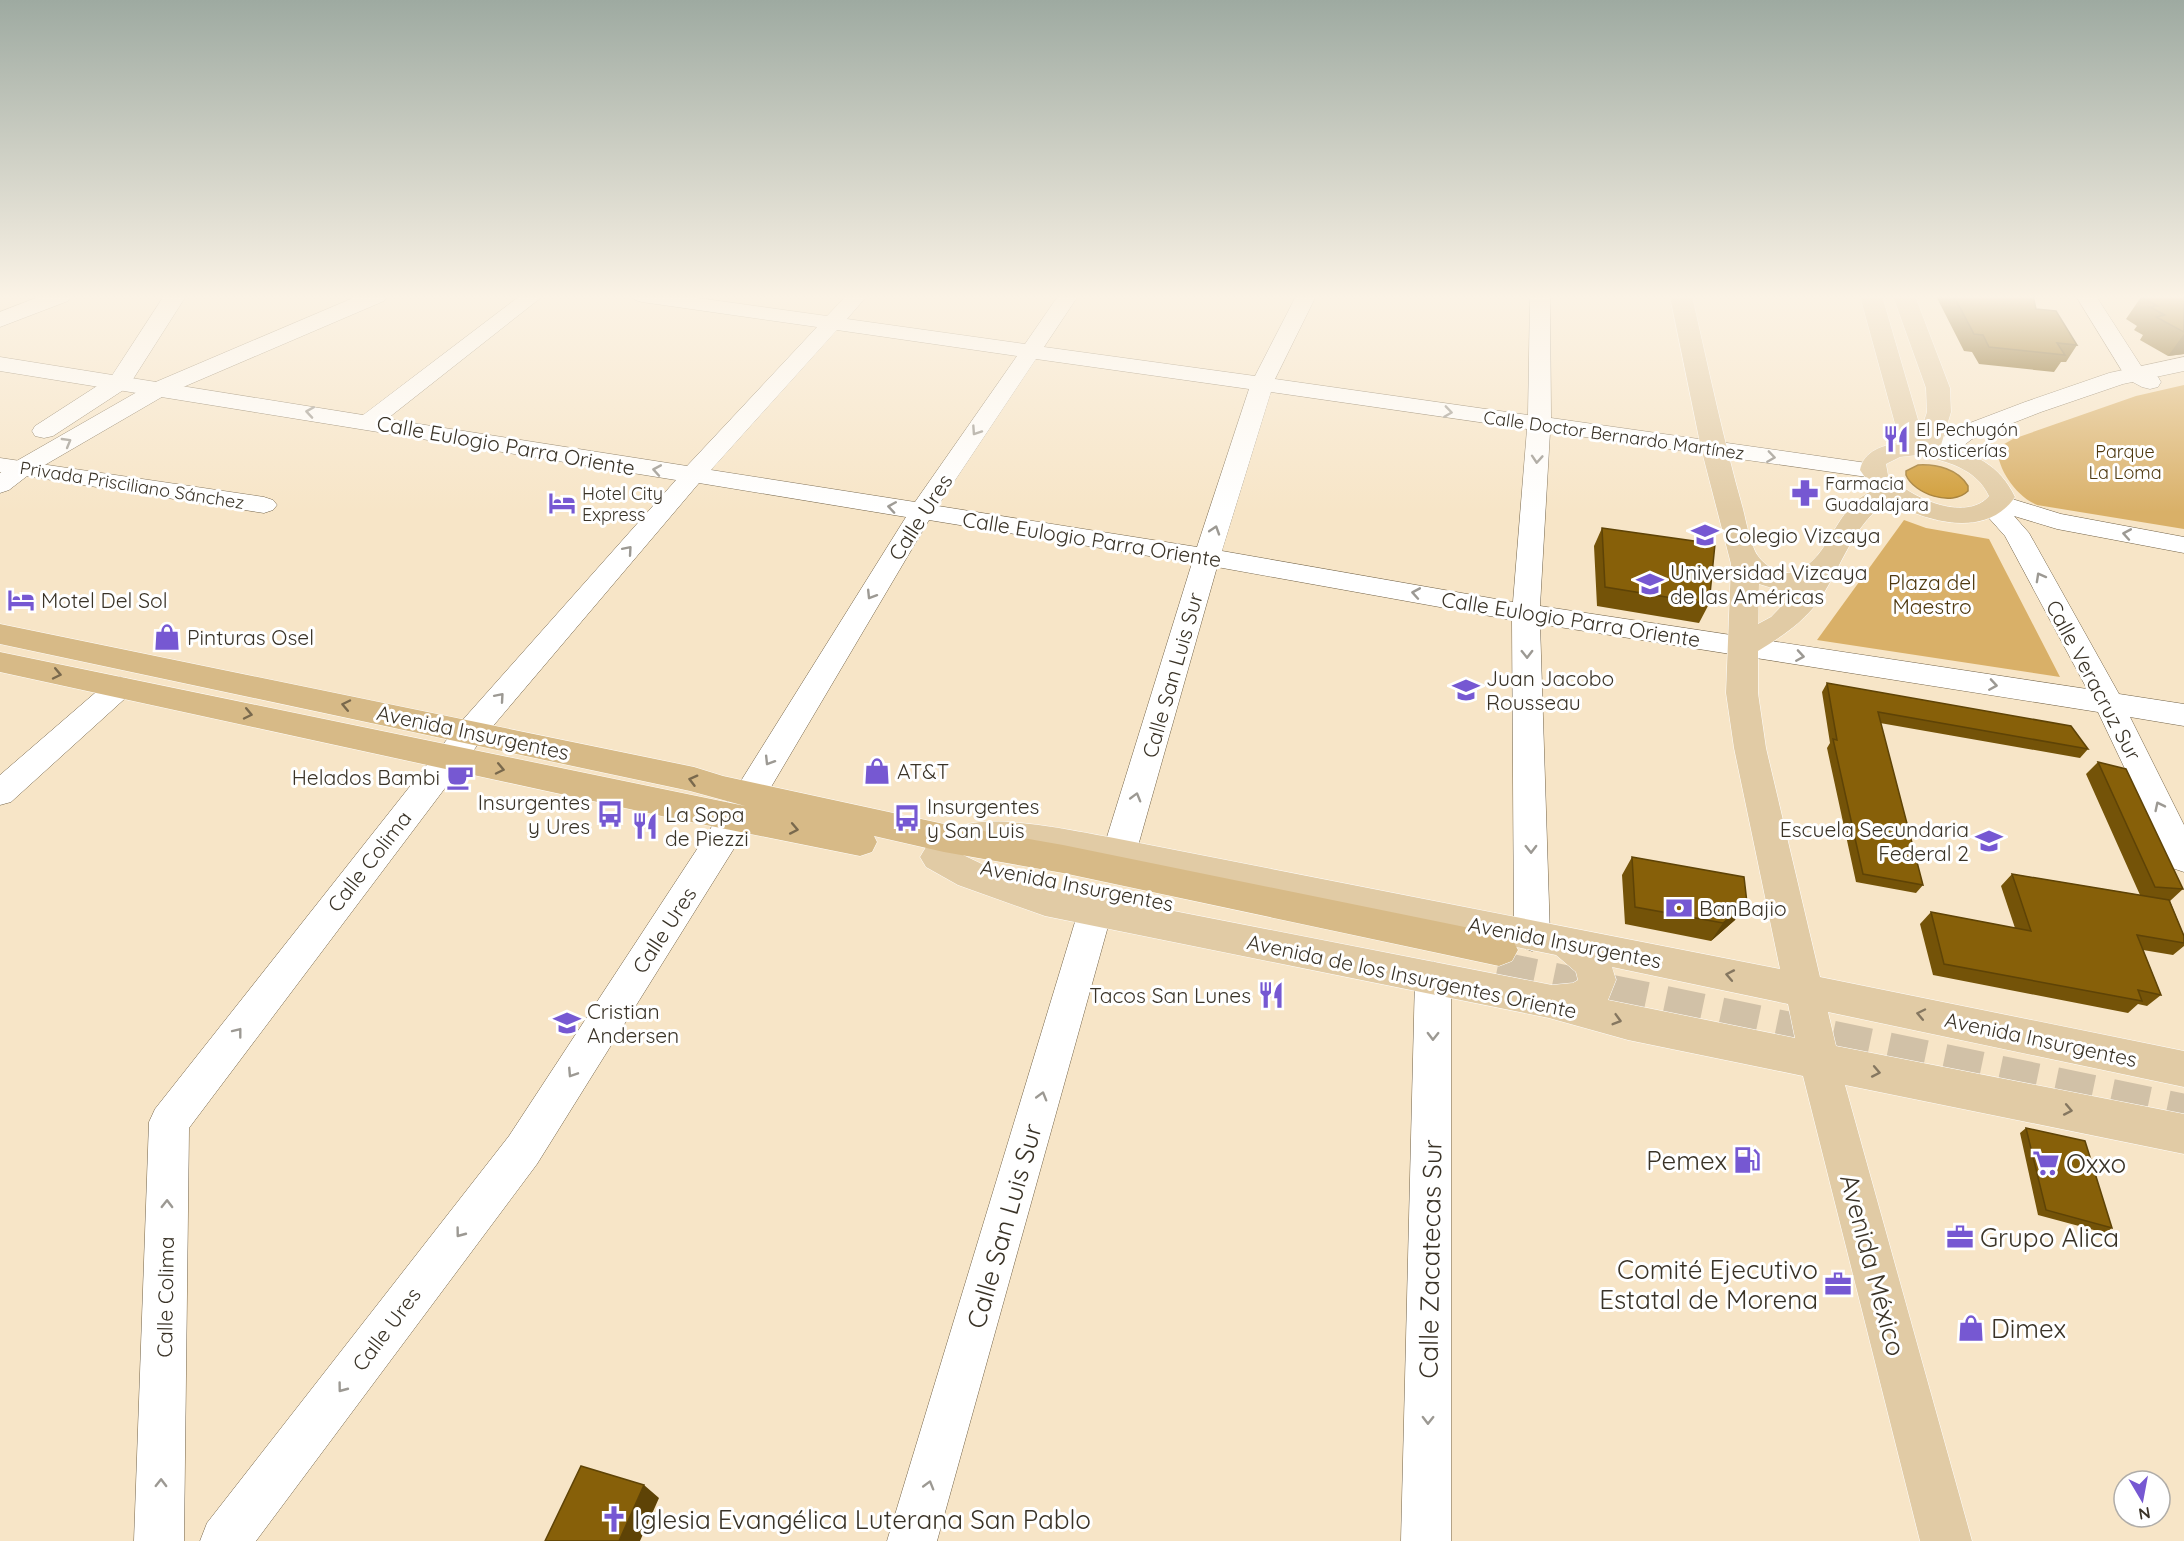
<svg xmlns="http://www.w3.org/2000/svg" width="2184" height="1541" viewBox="0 0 2184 1541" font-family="Quicksand,sans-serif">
	<rect width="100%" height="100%" fill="#f7e5c7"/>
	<!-- green -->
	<path fill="#d9b068" d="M2184,385V529L2037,505C2016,496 1998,470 1997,448L2013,439L2136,396Z
		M1904,520L1926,528L1989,539L2060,677L1817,640Z"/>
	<!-- water -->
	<path fill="#d09c36" stroke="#a37c32" stroke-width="1.5" d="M1918,465C1937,464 1958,469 1968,486V491C1952,507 1914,494 1906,475V471Z"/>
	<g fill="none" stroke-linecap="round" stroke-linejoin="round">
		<!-- trunk-tunnel -->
		<path stroke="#d1c1a7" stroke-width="38" stroke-dasharray="38 19" stroke-linecap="butt" d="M1497,970L2184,1113"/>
		<defs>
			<path id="minor" d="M520,296H543L387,419L687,466L817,327L642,302L635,300L632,296H684L827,316L846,296H867L847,319L1025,344L1058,296H1078L1044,347L1255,376L1296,296H1316L1275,379L1528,415L1530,296H1550L1551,418L1874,464L1883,466L1886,471L1883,476L1874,478L1550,432L1540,606L2087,689L2005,536L1980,508L1990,498L1999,495L2061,514L2184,537V553L2057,529L2014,516L2029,533L2119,694L2184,704V726L2130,717L2184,825V872L2172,868L2098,712L1540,624L1550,936L1545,946L1532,951L1519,946L1514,936L1512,620L1217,567L1136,853L1131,862L1119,866L1107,862L1102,853L1192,563L929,520L748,826L537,1164L256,1541H200L207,1523L509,1136L724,808L906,517L699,483L482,739L189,1128L184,1541H134L149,1122L155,1109L460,723L676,480L0,371V357L363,415ZM837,330L1017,356L915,502L711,470ZM1036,359L1249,389L1197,547L938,506ZM1271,392L1527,429L1513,602L1222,551Z
				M2076,296H2096L2143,369L2158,377L2161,382L2158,387L2150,389L2142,387L2127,379Z
				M0,458L264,497L273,500L277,505L273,510L264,513L0,472Z
				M120,677L130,680L135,687L130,694L11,802L0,805V775L110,680Z
				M1095,898L1107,902L1112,912L937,1541H887L1078,912L1083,902Z
				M1433,962L1446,967L1451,978V1541H1401L1415,978L1420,967Z"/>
			<path id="secondary" d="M41,296H71L68,301L0,327V312Z
				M164,296H186L128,387L53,436L44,438L35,436L32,431L35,426L111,377Z
				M358,296H387L384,301L167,394L31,473L9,490L0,493V473L13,463L151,384Z
				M2184,357V371L2123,384L2041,412L1972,439L1958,450L1953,458L1944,461L1935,458L1931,453L1938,441L1954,429L2025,402L2109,373Z"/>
			<path id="primary" d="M1670,296H1692C1708,367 1723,438 1743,509C1746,521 1751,547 1758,556C1765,566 1781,576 1793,572C1832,561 1832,507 1874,490L1860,470C1864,450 1883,446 1900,442L1860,296H1882L1921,430L1927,412L1926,388L1893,296H1915L1950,388L1951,412L1941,445C1974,453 2000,465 2015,497C1986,539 1928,522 1890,502C1856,516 1839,573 1818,602C1801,624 1781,637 1758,651V693L1766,748L1820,977L2184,1051V1087L1828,1012L1836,1046L2184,1114V1154L1845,1085L1972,1541H1920L1803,1076L1628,1040L1549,1018L1045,916L958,885L926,867L920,857L926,847L938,843L984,865L1046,886L1552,985L1573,983L1578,980L1576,972L1556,955L1119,867L1032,852L976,848L964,845L959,835L964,825C1001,814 1079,832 1119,839L1780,969L1734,748L1726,693L1731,564L1701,448ZM1918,455C1946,461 1976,468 1989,496C1965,524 1908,496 1888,475L1886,464L1900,457ZM1759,584L1782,591L1797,590L1771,617L1758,624ZM1612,967L1788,1004L1795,1038L1608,1000L1616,980Z"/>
			<path id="trunk" d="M0,624L694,767L723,776L944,824L1063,845L1499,934L1512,939L1518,950L1512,961L1499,966L1063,873L944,852L874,836L877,842L872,852L860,856L666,817L0,672V652L745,806L690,791L0,644Z"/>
		</defs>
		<!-- minor casing -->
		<use href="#minor" stroke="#736348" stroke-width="1"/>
		<!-- secondary casing -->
		<use href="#secondary" stroke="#736348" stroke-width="1"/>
		<!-- primary casing -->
		<use href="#primary" stroke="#fff" stroke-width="1"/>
		<!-- trunk casing -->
		<use href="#trunk" stroke="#fff" stroke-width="1"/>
		<!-- minor -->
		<use href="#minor" fill="#fff" fill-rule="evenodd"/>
		<!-- secondary -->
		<use href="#secondary" fill="#fff" fill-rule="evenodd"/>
		<!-- primary -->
		<use href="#primary" fill="#e1cba5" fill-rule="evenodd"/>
		<!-- trunk -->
		<use href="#trunk" fill="#d7ba87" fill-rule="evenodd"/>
	</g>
	<!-- wall -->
	<path fill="#745308" d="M1936,296H2033L2036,309L2077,345L2066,362H2061L2054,372L1979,364L1972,352L1964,351Z
		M2184,296V354L2168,356L2140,340L2143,335L2134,330L2137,326L2126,319L2141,297Z
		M1602,528L1709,604L1699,623L1597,606L1594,546Z
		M1827,683L2088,749L2080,758L1880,723L1923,885L1916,893L1856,882L1827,748L1830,743L1822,692Z
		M2098,762L2183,889L2170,901L2184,936V946L2173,955L2143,950L2161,995L2147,1006L2138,1004L2128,1013L1933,975L1920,924L1931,912L2015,928L2001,886L2012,874L2140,895L2086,774Z
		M1632,857L1735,920L1711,941L1625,924L1622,875Z
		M2026,1128L2112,1228L2105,1233L2038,1215L2020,1133Z"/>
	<!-- shaded-wall -->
	<path fill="#5e4306" d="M2184,334V354L2168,356Z
		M1747,903L1735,920L1711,941L1723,923Z
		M644,1485L659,1498L640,1541H619Z"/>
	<!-- building -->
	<path fill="#876009" stroke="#5e4306" stroke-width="1.5" d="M1954,296H2033L2036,309L2056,311L2077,345L2057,343L2065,355L1989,347L1983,335L1974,334Z
		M2147,296H2184V332L2156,317L2165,315L2150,307L2158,306L2141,297Z
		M1602,528L1715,544L1709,604L1605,587Z
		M1827,683L2071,726L2088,749L1878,712L1923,885L1863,874L1833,739L1837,740Z
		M2098,762L2126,769L2183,889L2155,887Z
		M1632,857L1744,877L1747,903L1723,923L1635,907Z
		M2012,874L2169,900L2184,936V943L2137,935L2161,995L2138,990L2142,1001L1944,964L1931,912L2031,931Z
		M2026,1128L2085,1141L2112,1228L2046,1210Z
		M581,1466L644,1485L619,1541H545Z"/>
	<!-- one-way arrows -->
	<defs><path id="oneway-chevron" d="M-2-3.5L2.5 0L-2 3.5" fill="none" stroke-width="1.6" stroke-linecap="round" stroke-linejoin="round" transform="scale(1.5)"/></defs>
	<g stroke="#9c9993">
		<use href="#oneway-chevron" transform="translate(310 412) rotate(-171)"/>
		<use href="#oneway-chevron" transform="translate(1448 412) rotate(8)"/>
		<use href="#oneway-chevron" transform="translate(976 431) rotate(124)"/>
		<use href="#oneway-chevron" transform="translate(67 442) rotate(-30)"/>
		<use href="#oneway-chevron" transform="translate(1771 457) rotate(8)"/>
		<use href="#oneway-chevron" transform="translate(1537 459) rotate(94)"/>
		<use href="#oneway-chevron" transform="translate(657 470) rotate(-170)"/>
		<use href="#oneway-chevron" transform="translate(892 507) rotate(-171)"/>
		<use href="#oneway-chevron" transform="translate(1215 530) rotate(-72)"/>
		<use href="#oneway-chevron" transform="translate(2127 534) rotate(-170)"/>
		<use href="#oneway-chevron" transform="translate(628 550) rotate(-49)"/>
		<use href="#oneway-chevron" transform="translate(2040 577) rotate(-119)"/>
		<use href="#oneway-chevron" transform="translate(1416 593) rotate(-170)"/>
		<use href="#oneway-chevron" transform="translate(871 595) rotate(122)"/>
		<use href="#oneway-chevron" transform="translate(1527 654) rotate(89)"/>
		<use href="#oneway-chevron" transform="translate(1800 656) rotate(9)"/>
		<use href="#oneway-chevron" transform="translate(1993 685) rotate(9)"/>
		<use href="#oneway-chevron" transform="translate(500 697) rotate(-49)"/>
		<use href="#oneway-chevron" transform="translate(769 761) rotate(122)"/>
		<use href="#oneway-chevron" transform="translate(1136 797) rotate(-74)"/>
		<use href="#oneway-chevron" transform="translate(2159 806) rotate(-116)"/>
		<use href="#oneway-chevron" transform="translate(1531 849) rotate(89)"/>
		<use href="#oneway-chevron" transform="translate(238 1032) rotate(-52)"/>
		<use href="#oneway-chevron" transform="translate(1433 1036) rotate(91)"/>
		<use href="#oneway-chevron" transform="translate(572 1073) rotate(123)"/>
		<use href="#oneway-chevron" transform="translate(1042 1096) rotate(-74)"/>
		<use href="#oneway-chevron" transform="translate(167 1204) rotate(-89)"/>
		<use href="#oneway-chevron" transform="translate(460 1233) rotate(127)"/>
		<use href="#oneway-chevron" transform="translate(342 1388) rotate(127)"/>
		<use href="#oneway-chevron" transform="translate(1428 1420) rotate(91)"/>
		<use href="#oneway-chevron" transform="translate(161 1483) rotate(-89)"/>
		<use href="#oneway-chevron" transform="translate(929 1485) rotate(-74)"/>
	</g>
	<g stroke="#79694d">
		<use href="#oneway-chevron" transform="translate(57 674) rotate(12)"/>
		<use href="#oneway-chevron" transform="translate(346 705) rotate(-168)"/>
		<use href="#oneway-chevron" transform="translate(248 714) rotate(12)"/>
		<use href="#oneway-chevron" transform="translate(500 769) rotate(12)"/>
		<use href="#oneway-chevron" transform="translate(693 780) rotate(-165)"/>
		<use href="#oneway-chevron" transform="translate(794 829) rotate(11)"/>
	</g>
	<g stroke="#857760">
		<use href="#oneway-chevron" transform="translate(1730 975) rotate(-169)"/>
		<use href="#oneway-chevron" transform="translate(1921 1014) rotate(-168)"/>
		<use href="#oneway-chevron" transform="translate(1617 1020) rotate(16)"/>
		<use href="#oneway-chevron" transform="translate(1876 1072) rotate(11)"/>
		<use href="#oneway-chevron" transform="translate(2068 1110) rotate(11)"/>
	</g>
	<!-- sky -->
	<linearGradient id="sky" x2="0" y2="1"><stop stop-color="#9eaaa1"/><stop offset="0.58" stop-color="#fbf3e6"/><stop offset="1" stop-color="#fbf3e6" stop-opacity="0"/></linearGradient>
	<rect width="2184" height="512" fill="url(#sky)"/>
	<!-- icons -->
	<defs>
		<symbol id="restaurant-bare" viewBox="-9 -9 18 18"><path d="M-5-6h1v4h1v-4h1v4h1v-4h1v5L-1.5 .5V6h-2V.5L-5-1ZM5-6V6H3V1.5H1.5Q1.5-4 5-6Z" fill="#7658d2" stroke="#fff" stroke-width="2.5" paint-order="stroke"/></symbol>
		<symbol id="pharmacy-bare" viewBox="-9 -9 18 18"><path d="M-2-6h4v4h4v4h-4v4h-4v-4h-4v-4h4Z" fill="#7658d2" stroke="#fff" stroke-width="2.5" paint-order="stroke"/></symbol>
		<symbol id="hotel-bare" viewBox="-9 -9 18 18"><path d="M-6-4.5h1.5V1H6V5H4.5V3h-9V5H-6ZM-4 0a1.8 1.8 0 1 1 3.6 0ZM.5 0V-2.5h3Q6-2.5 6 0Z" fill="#7658d2" stroke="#fff" stroke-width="2.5" paint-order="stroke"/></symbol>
		<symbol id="school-bare" viewBox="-9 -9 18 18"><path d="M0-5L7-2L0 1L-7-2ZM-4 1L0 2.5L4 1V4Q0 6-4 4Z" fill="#7658d2" stroke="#fff" stroke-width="2.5" paint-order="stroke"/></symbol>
		<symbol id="university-bare" viewBox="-9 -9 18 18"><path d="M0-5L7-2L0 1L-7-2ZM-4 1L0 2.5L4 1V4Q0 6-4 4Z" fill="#7658d2" stroke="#fff" stroke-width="2.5" paint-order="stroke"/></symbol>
		<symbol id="shop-bare" viewBox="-9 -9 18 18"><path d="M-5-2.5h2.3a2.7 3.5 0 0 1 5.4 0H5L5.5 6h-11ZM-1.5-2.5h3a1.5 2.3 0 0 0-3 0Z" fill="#7658d2" stroke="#fff" stroke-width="2.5" paint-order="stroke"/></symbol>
		<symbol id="cafe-bare" viewBox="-9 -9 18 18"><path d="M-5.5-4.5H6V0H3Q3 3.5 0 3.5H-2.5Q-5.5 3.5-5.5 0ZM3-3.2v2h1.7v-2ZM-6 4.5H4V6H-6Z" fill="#7658d2" stroke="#fff" stroke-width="2.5" paint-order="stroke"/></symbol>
		<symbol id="bus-bare" viewBox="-9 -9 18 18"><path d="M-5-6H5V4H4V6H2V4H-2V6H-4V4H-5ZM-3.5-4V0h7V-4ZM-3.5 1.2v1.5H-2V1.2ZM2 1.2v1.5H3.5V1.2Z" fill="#7658d2" stroke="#fff" stroke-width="2.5" paint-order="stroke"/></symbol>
		<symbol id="bank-bare" viewBox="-9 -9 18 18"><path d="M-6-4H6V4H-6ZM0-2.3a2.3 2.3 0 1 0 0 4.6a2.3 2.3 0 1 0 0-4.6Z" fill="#7658d2" stroke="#fff" stroke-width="2.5" paint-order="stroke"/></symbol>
		<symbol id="fuel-bare" viewBox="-9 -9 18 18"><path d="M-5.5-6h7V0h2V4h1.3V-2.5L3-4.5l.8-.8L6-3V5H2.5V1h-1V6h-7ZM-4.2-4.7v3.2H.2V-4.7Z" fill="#7658d2" stroke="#fff" stroke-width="2.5" paint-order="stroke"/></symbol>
		<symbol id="supermarket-bare" viewBox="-9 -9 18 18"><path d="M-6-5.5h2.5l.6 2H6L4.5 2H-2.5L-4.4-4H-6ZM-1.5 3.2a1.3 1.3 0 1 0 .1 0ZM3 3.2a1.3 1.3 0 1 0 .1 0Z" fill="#7658d2" stroke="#fff" stroke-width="2.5" paint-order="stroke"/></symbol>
		<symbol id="office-bare" viewBox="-9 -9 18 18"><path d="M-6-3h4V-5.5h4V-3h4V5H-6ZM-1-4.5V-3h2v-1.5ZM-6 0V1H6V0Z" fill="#7658d2" stroke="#fff" stroke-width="2.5" paint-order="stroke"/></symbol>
		<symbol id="church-bare" viewBox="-9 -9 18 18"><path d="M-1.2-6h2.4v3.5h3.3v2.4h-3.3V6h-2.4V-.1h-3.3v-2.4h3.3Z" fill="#7658d2" stroke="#fff" stroke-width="2.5" paint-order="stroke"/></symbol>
	</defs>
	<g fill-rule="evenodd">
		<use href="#restaurant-bare" x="1877" y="420" width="38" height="38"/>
		<use href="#pharmacy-bare" x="1786" y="474" width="38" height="38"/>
		<use href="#hotel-bare" x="543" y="484" width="38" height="38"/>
		<use href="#school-bare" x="1686" y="516" width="38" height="38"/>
		<use href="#university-bare" x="1631" y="565" width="38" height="38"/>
		<use href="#hotel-bare" x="2" y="581" width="38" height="38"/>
		<use href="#shop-bare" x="148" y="618" width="38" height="38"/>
		<use href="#school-bare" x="1447" y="671" width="38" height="38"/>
		<use href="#shop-bare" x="858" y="752" width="38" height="38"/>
		<use href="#cafe-bare" x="441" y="758" width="38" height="38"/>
		<use href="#bus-bare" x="591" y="795" width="38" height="38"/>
		<use href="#bus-bare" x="888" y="799" width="38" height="38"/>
		<use href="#restaurant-bare" x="626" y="807" width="38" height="38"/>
		<use href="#school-bare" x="1970" y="822" width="38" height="38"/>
		<use href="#bank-bare" x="1660" y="889" width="38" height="38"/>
		<use href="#restaurant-bare" x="1252" y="976" width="38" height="38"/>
		<use href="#school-bare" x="548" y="1004" width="38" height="38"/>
		<use href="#fuel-bare" x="1728" y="1141" width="38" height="38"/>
		<use href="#supermarket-bare" x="2027" y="1144" width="38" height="38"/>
		<use href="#office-bare" x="1941" y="1218" width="38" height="38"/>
		<use href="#office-bare" x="1819" y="1265" width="38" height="38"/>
		<use href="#shop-bare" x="1952" y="1309" width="38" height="38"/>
		<use href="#church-bare" x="595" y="1500" width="38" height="38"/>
	</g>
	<g text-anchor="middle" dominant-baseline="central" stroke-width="6" stroke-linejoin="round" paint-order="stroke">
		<!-- far-poi labels -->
		<g font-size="18" fill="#3a3327" stroke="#fff" text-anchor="start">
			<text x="1916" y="429">El Pechugón<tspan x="1916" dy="21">Rosticerías</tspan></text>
			<text x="1825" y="483">Farmacia<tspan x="1825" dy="21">Guadalajara</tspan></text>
			<text x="582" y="493">Hotel City<tspan x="582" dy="21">Express</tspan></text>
		</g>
		<!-- far-street labels -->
		<g font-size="18" fill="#3a3327" stroke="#fff">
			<text transform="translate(1614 435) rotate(8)">Calle Doctor Bernardo Martínez</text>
			<text transform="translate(132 485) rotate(9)">Privada Prisciliano Sánchez</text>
		</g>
		<!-- far-park labels -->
		<g font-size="18" fill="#4e380f" stroke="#fff">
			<text x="2125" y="451">Parque<tspan x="2125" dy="21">La Loma</tspan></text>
		</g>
		<!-- street labels -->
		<g font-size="21" fill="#3a3327" stroke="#fff">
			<text transform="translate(506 445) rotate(10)">Calle Eulogio Parra Oriente</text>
			<text transform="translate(920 517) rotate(-57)">Calle Ures</text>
			<text transform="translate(1092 539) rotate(9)">Calle Eulogio Parra Oriente</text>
			<text transform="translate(1571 619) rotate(9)">Calle Eulogio Parra Oriente</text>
			<text transform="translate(1172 675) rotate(-74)">Calle San Luis Sur</text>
			<text transform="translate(2094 680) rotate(62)">Calle Veracruz Sur</text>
			<text transform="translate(473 732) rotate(12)">Avenida Insurgentes</text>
			<text transform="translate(369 861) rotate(-52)">Calle Colima</text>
			<text transform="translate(1077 885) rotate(11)">Avenida Insurgentes</text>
			<text transform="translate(664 930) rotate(-57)">Calle Ures</text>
			<text transform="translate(1565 942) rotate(11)">Avenida Insurgentes</text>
			<text transform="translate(1412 976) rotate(12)">Avenida de los Insurgentes Oriente</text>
			<text transform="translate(2041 1039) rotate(12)">Avenida Insurgentes</text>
			<text transform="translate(165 1297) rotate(-89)">Calle Colima</text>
			<text transform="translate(386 1329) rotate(-53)">Calle Ures</text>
		</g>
		<!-- poi labels -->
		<g font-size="21" fill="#3a3327" stroke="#fff" text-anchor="start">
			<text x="1725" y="535">Colegio Vizcaya</text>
			<text x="1670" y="572">Universidad Vizcaya<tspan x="1670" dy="24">de las Américas</tspan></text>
			<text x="41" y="600">Motel Del Sol</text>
			<text x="187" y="637">Pinturas Osel</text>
			<text x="1486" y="678">Juan Jacobo<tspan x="1486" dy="24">Rousseau</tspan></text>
			<text x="897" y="771">AT&amp;T</text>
			<text x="440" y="777" text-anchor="end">Helados Bambi</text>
			<text x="590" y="802" text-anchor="end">Insurgentes<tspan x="590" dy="24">y Ures</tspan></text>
			<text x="927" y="806">Insurgentes<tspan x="927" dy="24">y San Luis</tspan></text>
			<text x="665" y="814">La Sopa<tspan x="665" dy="24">de Piezzi</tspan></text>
			<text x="1969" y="829" text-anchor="end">Escuela Secundaria<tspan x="1969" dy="24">Federal 2</tspan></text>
			<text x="1699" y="908">BanBajio</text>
			<text x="1251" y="995" text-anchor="end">Tacos San Lunes</text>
			<text x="587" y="1011">Cristian<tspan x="587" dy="24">Andersen</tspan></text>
		</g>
		<!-- park labels -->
		<g font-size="21" fill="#4e380f" stroke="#fff">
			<text x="1932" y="582">Plaza del<tspan x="1932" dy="24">Maestro</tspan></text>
		</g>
		<!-- near-poi labels -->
		<g font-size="26" fill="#3a3327" stroke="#fff" text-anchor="start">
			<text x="1727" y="1160" text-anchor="end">Pemex</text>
			<text x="2066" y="1163">Oxxo</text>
			<text x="1980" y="1237">Grupo Alica</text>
			<text x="1818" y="1269" text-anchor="end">Comité Ejecutivo<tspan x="1818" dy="30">Estatal de Morena</tspan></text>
			<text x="1991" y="1328">Dimex</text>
			<text x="634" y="1519">Iglesia Evangélica Luterana San Pablo</text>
		</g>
		<!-- near-street labels -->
		<g font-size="26" fill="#3a3327" stroke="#fff">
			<text transform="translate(1004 1226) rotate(-74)">Calle San Luis Sur</text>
			<text transform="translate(1430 1259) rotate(-89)">Calle Zacatecas Sur</text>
			<text transform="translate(1873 1265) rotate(75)">Avenida México</text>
		</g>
	</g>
	<!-- north arrow -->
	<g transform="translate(2142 1499) rotate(170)"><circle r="28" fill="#ffffff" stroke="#b0ada9" stroke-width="1.5"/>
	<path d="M0-4.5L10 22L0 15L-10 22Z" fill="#7658d2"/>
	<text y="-9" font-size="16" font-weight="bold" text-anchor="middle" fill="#3a3327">N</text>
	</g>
</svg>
